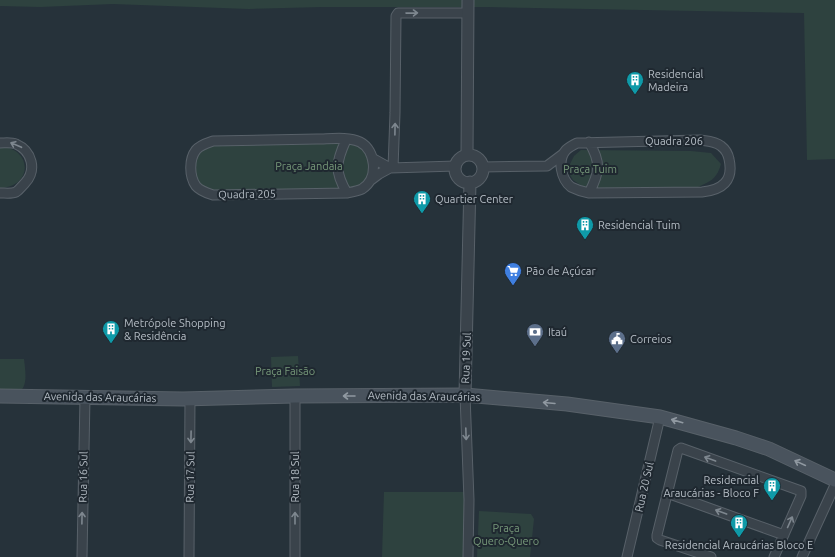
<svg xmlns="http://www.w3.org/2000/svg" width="835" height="557" viewBox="0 0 835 557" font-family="Ubuntu,sans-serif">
	<rect width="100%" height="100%" fill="#26323a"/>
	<!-- green -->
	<path fill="#2e423f" d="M0,0H835V159L807,160L804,13L487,7H322L249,9L113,4L40,7L0,6Z
		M359,141L373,161L362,190L204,192L191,169L202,145Z
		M0,147C32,147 34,187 0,188Z
		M581,150L691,151L711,153L721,164C717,178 712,181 698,187L585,188L573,180L567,170L574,156Z
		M298,356L300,386L272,387L271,357Z
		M0,359H24C25,368 28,384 21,390H0Z
		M384,492H464L465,557H382Z
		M479,511L531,514L534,519L530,557H477Z"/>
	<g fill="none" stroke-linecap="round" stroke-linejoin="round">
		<defs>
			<path id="minor" d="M317,139C329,139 348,136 360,142C376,150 379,179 362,189C358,191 352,192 347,193L213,195C207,193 200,191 196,186C189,176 189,159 196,150C200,145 207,143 213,141Z
				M346,140C336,162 334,171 347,193
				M700,140C707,141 715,141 721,146C725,149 728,154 729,159C734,181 722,190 702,192L589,193C583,192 577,190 571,187C561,179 557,160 566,150C569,147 573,145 577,143Z
				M0,143C5,143 11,142 16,144C32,151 37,170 25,183C22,186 19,190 16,192C12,194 5,193 0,193
				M372,158L390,168
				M483,167L547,166L563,154
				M393,168L395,113L396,16L398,13H468
				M371,180L379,174L390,168L456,166
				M589,193C600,172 601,162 589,142
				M465,395L469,500L468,557
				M667,493L784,535
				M82,557L85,397
				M189,557L190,398
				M295,557V396
				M627,557L660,417
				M711,557L660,540L657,538V535L678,450L681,448L801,491V496L774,557
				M802,557L835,485"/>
			<path id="tertiary" d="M467,155L468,0
				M455 169a14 14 0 1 1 28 0a14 14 0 1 1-28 0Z
				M465,395L470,182"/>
			<path id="secondary" d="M0,396L183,399L295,396L465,395L567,404L660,417L736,438L769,449L835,480"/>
		</defs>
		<!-- minor casing -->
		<use href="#minor" stroke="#586169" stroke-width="11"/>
		<!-- tertiary casing -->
		<use href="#tertiary" stroke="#586169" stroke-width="13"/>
		<!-- secondary casing -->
		<use href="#secondary" stroke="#586169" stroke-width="15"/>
		<!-- minor -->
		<use href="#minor" stroke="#3a434b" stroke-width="9"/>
		<!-- tertiary -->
		<use href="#tertiary" stroke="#3a434b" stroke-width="11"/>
		<!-- secondary -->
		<use href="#secondary" stroke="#49535d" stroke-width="13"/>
	</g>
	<!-- one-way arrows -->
	<defs><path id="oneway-shaft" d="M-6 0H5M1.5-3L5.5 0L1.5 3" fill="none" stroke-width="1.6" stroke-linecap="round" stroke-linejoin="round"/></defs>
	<g stroke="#7e878f">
		<use href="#oneway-shaft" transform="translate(412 13) rotate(-1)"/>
		<use href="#oneway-shaft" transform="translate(395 129) rotate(-89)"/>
		<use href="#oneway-shaft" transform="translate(16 145) rotate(-157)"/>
		<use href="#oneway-shaft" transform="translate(466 434) rotate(88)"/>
		<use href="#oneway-shaft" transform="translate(191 437) rotate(91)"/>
		<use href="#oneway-shaft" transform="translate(710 459) rotate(-160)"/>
		<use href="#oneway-shaft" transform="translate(721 512) rotate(-160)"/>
		<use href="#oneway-shaft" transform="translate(82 518) rotate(-89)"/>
		<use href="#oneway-shaft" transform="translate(295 518) rotate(-90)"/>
		<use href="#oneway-shaft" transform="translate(790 522) rotate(-66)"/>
	</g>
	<g stroke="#9099a1">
		<use href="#oneway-shaft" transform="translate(349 396) rotate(180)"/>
		<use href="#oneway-shaft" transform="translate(549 403) rotate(-175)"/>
		<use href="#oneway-shaft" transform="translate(677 421) rotate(-164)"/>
		<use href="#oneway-shaft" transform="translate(800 463) rotate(-155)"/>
	</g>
	<!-- icons -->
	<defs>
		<symbol id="building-pin" viewBox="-11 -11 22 30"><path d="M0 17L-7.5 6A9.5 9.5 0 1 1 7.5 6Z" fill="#0f9aa8" stroke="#1f2830"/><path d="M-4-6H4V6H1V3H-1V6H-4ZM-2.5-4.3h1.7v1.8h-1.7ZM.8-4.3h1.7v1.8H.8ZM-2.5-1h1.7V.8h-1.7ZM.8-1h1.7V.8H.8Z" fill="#fff"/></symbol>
		<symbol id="supermarket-pin" viewBox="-11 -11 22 30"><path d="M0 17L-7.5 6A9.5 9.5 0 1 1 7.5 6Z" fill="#3f7fe0" stroke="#1f2830"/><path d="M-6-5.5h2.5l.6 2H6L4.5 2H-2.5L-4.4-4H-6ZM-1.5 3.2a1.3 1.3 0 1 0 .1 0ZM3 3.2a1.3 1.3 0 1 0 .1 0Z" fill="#fff"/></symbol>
		<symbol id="bank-pin" viewBox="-11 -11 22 30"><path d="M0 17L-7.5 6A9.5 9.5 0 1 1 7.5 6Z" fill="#5c6f8a" stroke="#1f2830"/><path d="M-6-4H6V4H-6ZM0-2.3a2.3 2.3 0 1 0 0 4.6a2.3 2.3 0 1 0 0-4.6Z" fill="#fff"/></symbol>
		<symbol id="civic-pin" viewBox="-11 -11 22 30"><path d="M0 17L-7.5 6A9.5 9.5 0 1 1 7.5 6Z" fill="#5c6f8a" stroke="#1f2830"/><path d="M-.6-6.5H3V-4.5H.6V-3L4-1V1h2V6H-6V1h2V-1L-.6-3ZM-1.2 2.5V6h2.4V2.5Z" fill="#fff"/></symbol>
	</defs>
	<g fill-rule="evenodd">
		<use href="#building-pin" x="625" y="70" width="20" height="27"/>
		<use href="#building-pin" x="412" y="189" width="20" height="27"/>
		<use href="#building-pin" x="575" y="215" width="20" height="27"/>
		<use href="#supermarket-pin" x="503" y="261" width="20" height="27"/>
		<use href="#building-pin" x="101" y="319" width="20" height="27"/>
		<use href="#bank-pin" x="525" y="322" width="20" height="27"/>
		<use href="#civic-pin" x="607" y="329" width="20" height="27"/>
		<use href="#building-pin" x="762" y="476" width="20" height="27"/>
		<use href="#building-pin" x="729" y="513" width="20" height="27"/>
	</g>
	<g text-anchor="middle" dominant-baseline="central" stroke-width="4" stroke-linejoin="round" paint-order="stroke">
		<!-- poi labels -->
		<g font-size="11" fill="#b6bec6" stroke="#1f2830" text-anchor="start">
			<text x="648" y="74">Residencial<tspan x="648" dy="13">Madeira</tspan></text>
			<text x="435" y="199">Quartier Center</text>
			<text x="598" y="225">Residencial Tuim</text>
			<text x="526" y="271">Pão de Açúcar</text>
			<text x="124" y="323">Metrópole Shopping<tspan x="124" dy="13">&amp; Residência</tspan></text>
			<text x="548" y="332">Itaú</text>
			<text x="630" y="339">Correios</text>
			<text x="759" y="480" text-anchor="end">Residencial<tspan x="759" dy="13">Araucárias - Bloco F</tspan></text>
			<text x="739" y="545" text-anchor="middle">Residencial Araucárias Bloco E</text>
		</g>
		<!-- street labels -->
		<g font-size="11" fill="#b6bec6" stroke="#1f2830">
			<text x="674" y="141">Quadra 206</text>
			<text transform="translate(247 194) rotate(-1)">Quadra 205</text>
			<text transform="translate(466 358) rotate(-88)">Rua 19 Sul</text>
			<text transform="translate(424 396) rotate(1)">Avenida das Araucárias</text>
			<text transform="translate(100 397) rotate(1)">Avenida das Araucárias</text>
			<text transform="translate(83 477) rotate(-89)">Rua 16 Sul</text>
			<text transform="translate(190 477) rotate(-89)">Rua 17 Sul</text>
			<text transform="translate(295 477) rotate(-90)">Rua 18 Sul</text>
			<text transform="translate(644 487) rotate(-77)">Rua 20 Sul</text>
		</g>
		<!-- park labels -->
		<g font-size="11" fill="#77997a" stroke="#1f2830">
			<text x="309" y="166">Praça Jandaia</text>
			<text x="590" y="169">Praça Tuim</text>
			<text x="285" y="371">Praça Faisão</text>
			<text x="506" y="528">Praça<tspan x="506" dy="13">Quero-Quero</tspan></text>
		</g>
	</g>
</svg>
